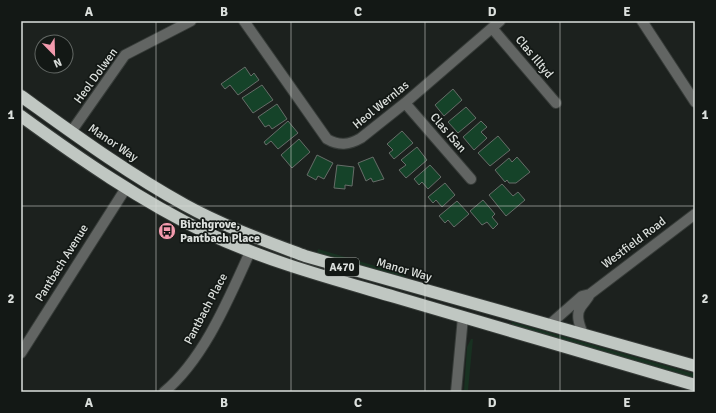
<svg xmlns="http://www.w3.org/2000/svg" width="716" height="413" viewBox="0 0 716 413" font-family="Signika,sans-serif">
	<rect width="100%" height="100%" fill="#1c211e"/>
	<!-- green -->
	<path fill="#183121" d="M318,249L406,275L405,278L317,253Z
		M512,322L695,374V378L511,326Z
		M471,339H473L468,390L464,391L467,347Z"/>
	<!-- building -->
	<path fill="#154329" stroke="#676d69" d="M245,67L251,76L254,73L259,80L238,95L230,85L225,89L221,84Z
		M262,85L273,100L253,113L242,98Z
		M453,89L462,100L444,116L435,105Z
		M277,104L287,119L272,129L269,125L265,127L258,117Z
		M466,107L476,118L458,133L448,122Z
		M288,121L298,133L278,149L271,141L266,145L264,142Z
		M481,121L487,127L481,132L487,138L474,150L463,137Z
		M402,131L413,143L394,159L389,153L393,150L387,144Z
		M498,136L510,150L490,166L478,153Z
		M299,139L310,152L292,168L281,155Z
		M417,147L427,160L406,178L399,170L406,165L401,160Z
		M317,155L333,163L324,179L318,176L316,180L307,175Z
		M373,157L384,179L373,182L371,178L366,181L358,163Z
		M517,157L530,172L516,183H509L507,180L505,182L495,170L509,158L512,162Z
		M337,165L354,167L352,186L345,185V189L334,188Z
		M430,165L441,177L428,189L422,182L419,185L414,179Z
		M445,183L455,195L442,207L436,200L433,203L428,197Z
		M502,184L513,196L518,192L525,200L506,216L489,195Z
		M483,200L495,214L492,217L498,224L493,229L487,222L482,225L470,211Z
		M457,201L469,214L454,227L448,220L445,223L439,216Z"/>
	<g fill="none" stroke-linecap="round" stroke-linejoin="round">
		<defs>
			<path id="street" d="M244,21L327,139C339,146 349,145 361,138L405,103L500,21
				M642,21L695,102
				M492,28L556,103
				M405,103L471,179
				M71,132L125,55L191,21
				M549,325L582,296L590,294L695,214
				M583,334C580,326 575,315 581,307C584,302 588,299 590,294
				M21,353L126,188
				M164,392C204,359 229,298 250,252
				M456,392L463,317"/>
			<path id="highway" d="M21,96C74,134 127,173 185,205C223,226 265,241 305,256L695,366
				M21,116C80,159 141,201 207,233C269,262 330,278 395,297C495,327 595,355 695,385"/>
		</defs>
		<!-- street casing -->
		<use href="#street" stroke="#373c39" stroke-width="12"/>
		<!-- highway casing -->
		<use href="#highway" stroke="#373c39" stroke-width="14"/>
		<!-- street -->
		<use href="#street" stroke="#626563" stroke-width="10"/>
		<!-- highway -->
		<use href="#highway" stroke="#c0c7c2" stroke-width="12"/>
	</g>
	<!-- grid -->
	<path fill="none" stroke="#dce0dd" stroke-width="1" stroke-opacity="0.55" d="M156,21V392M291,21V392M425,21V392M560,21V392M21,206H695"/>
	<!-- icons -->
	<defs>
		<symbol id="bus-disc" viewBox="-11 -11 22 22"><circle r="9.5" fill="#f29aad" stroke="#131815"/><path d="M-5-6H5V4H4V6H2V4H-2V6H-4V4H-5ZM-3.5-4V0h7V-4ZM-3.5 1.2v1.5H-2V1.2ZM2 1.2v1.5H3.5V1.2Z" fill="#111"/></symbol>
	</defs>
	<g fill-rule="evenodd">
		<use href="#bus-disc" x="157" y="221" width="20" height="20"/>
	</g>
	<g text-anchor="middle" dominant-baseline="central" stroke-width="3.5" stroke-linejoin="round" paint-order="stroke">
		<!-- shield labels -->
		<rect fill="#131815" stroke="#a0a4a1" stroke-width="1" x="325" y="258" width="34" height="18" rx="3"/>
		<g font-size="11" font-weight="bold" fill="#dce0dd">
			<text x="342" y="267">A470</text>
		</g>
		<!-- street labels -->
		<g font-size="12" fill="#dce0dd" stroke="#131815">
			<text transform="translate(534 57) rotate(50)">Clas Illtyd</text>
			<text transform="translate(96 76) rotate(-54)">Heol Dolwen</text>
			<text transform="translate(381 105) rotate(-39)">Heol Wernlas</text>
			<text transform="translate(448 133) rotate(49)">Clas ISan</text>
			<text transform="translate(113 143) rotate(34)">Manor Way</text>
			<text transform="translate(634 243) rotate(-37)">Westfield Road</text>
			<text transform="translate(62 263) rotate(-58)">Pantbach Avenue</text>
			<text transform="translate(404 270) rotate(16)">Manor Way</text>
			<text transform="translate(206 309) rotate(-62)">Pantbach Place</text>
		</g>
		<!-- poi labels -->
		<g font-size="12" font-weight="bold" fill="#dce0dd" stroke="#131815" text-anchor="start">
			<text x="180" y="224">Birchgrove,<tspan x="180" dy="14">Pantbach Place</tspan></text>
		</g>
	</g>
	<!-- border -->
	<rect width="716" height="413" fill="none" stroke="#131815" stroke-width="44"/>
	<!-- north arrow -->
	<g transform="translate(54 54) rotate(157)"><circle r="19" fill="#131815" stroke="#636865"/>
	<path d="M0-3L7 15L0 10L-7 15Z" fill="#f29aad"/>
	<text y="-6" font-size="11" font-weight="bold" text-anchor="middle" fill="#dce0dd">N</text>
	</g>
	<rect x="22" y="22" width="672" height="369" fill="none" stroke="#dce0dd" stroke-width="1.5"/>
	<g font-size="13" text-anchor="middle" font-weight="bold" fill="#dce0dd">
		<text x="89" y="16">A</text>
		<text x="224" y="16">B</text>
		<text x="358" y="16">C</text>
		<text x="492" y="16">D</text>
		<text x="627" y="16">E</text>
		<text x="11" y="119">1</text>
		<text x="705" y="119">1</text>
		<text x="11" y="303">2</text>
		<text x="705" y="303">2</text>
		<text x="89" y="407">A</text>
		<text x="224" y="407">B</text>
		<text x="358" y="407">C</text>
		<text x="492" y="407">D</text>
		<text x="627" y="407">E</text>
	</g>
</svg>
